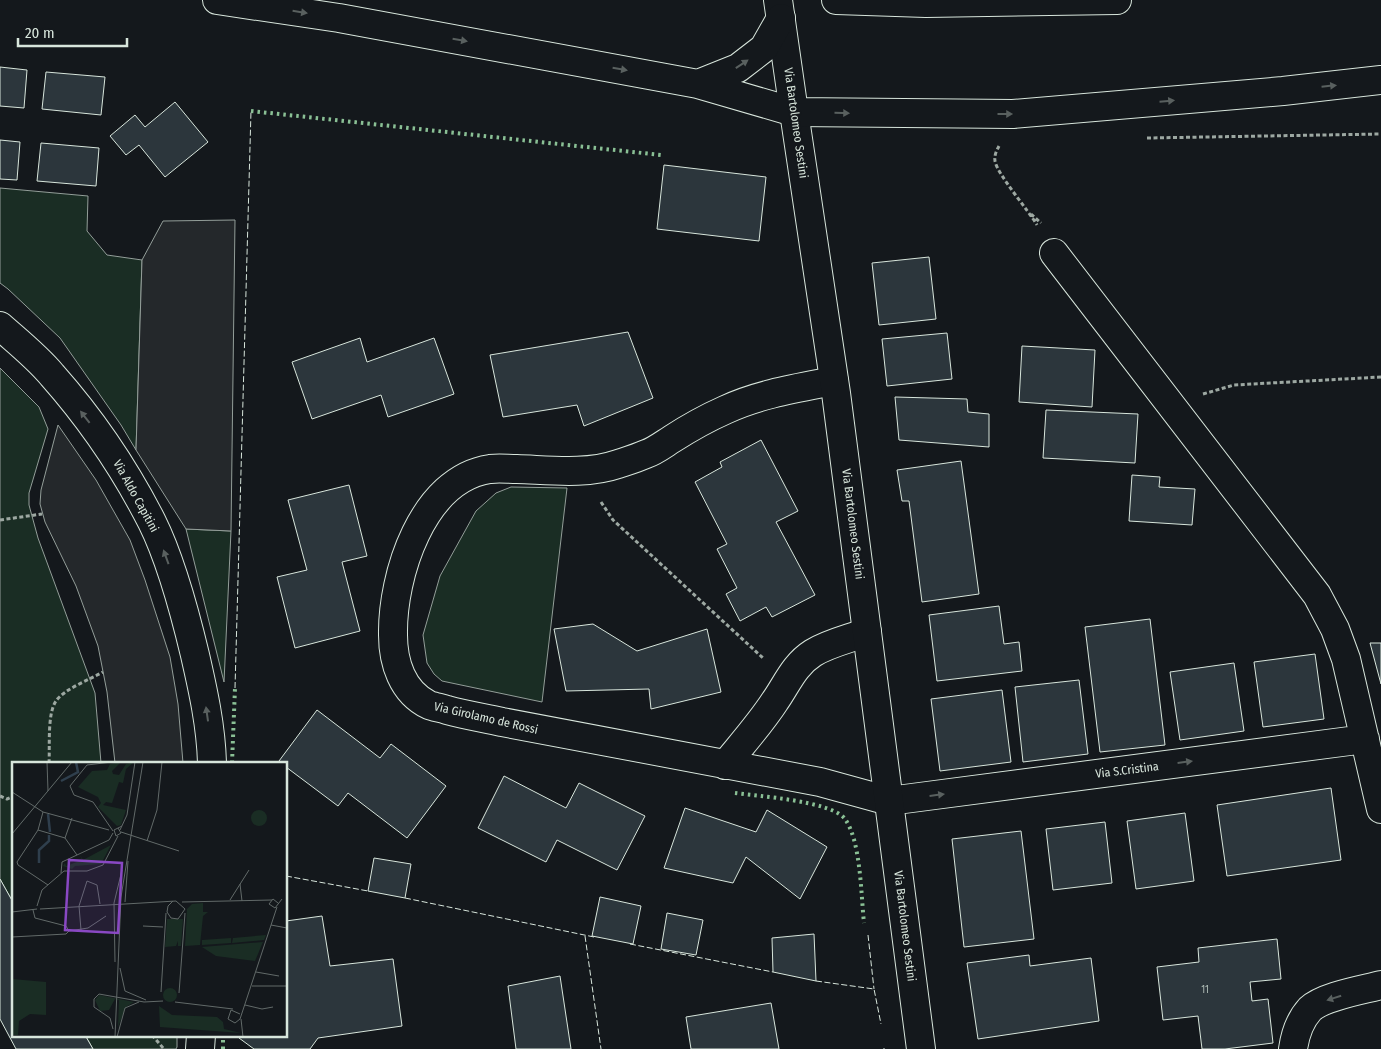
<svg xmlns="http://www.w3.org/2000/svg" width="1381" height="1049" viewBox="0 0 1381 1049" font-family="'Fira Sans Condensed',sans-serif">
	<rect width="100%" height="100%" fill="#14181c"/>
	<!-- green -->
	<path fill="#1a2d24" stroke="#939e99" d="M0,188L88,196L87,231L107,255L142,260L136,450L121,425L60,338L8,289L0,283Z
		M0,368L39,407L48,429L29,493V505L38,538L95,693L101,763H14V904L0,879Z
		M511,487L567,488L542,702L442,681L434,674L427,663L423,635L440,576L476,511L496,493Z
		M186,529L231,531L224,682Z
		M85,1035H177V1047L176,1049H93Z"/>
	<!-- parking -->
	<path fill="#24282b" stroke="#939e99" d="M235,220L231,531L186,529L136,450L142,260L163,221Z
		M58,425L96,480L130,540L145,580L170,657L178,704L183,763H115L107,692L98,646L76,586L45,522L40,504L41,490Z"/>
	<!-- building -->
	<path fill="#2c363c" stroke="#d8e6dc" d="M0,67L27,70L24,108L0,106Z
		M46,72L105,77L101,115L42,109Z
		M175,102L208,142L165,177L139,145L126,155L110,136L135,115L145,127Z
		M0,140L20,142L17,180L0,179Z
		M41,143L99,148L96,186L37,181Z
		M664,165L766,177L759,241L657,229Z
		M929,257L936,319L879,325L872,263Z
		M628,332L653,398L584,426L577,405L503,417L490,355Z
		M947,333L952,379L887,386L882,339Z
		M360,338L367,362L434,338L454,394L388,417L381,395L312,419L292,362Z
		M1022,346L1095,350L1092,407L1019,402Z
		M895,397L967,399L968,412L989,414V447L899,440Z
		M1046,410L1138,414L1135,463L1043,458Z
		M761,440L798,511L776,522L815,595L772,617L766,607L740,621L726,594L737,588L717,549L727,544L695,482L722,467L720,462Z
		M961,461L979,594L922,602L909,501H902L897,470Z
		M1132,475L1160,477L1159,487L1195,489L1192,525L1129,521Z
		M349,485L367,556L342,562L360,631L295,648L277,577L307,570L288,500Z
		M999,606L1004,644L1019,642L1022,671L937,681L929,615Z
		M1150,619L1165,745L1100,752L1085,627Z
		M593,624L637,651L707,629L721,692L651,709L649,689L566,691L554,629Z
		M1370,643H1381V684Z
		M1315,654L1324,719L1263,727L1254,662Z
		M1234,663L1244,731L1180,740L1170,672Z
		M1079,680L1088,754L1023,762L1015,687Z
		M1002,690L1011,762L940,771L931,699Z
		M317,710L380,758L391,744L446,786L407,838L348,793L338,806L286,767V763L279,761Z
		M504,776L566,808L579,783L645,816L617,870L557,840L546,862L478,828Z
		M1331,788L1341,860L1227,876L1217,805Z
		M685,808L756,832L767,810L827,847L800,899L746,857L733,883L664,868Z
		M1185,813L1194,881L1136,889L1127,821Z
		M1105,822L1112,883L1053,890L1046,829Z
		M1021,831L1034,939L964,947L952,839Z
		M374,858L411,864L405,898L368,891Z
		M0,879L14,904V1035H85L93,1049H16L0,1019Z
		M600,897L641,906L633,944L592,936Z
		M667,913L703,920L696,955L661,949Z
		M322,916L330,966L393,959L402,1026L318,1038L310,1049H254L239,1038L241,1035H286V921Z
		M814,934L816,981L773,972L772,938Z
		M1277,939L1281,979L1250,982L1252,1001L1268,999L1273,1043L1225,1049H1202L1198,1016L1163,1020L1157,967L1199,962L1198,948Z
		M1029,955L1030,966L1091,958L1099,1021L978,1039L967,963Z
		M560,976L571,1049H516L508,986Z
		M771,1003L779,1049H691L686,1017Z"/>
	<g fill="none" stroke-linecap="round" stroke-linejoin="round">
		<defs>
			<path id="minor" d="M1054,253L1317,595L1335,629L1346,659L1381,809
				M0,326C18,342 37,357 52,375C91,419 125,469 152,522C171,560 185,613 195,655C203,690 211,726 212,763
				M834,381C798,388 759,394 725,410C707,418 689,428 672,439C664,444 655,451 646,454C637,458 627,461 618,464C586,475 549,470 517,469C508,469 499,468 490,469C422,479 392,576 393,635C393,662 402,692 429,705C434,707 441,708 447,710C465,715 484,718 502,722L820,782L889,801L1365,739
				M725,765C742,744 760,724 775,701C787,684 794,665 813,653C829,643 849,639 867,632
				M200,1049L201,1035
				M1293,1049C1295,1035 1300,1020 1310,1009C1324,996 1362,990 1381,985"/>
			<path id="secondary" d="M778,0L794,112L836,393L921,1049"/>
			<path id="primary" d="M217,0L339,18L698,84L794,112L1013,114L1283,91L1381,80
				M836,0L926,3L1117,0
				M698,84L738,68L764,48L781,18"/>
		</defs>
		<!-- minor casing -->
		<use href="#minor" stroke="#d8e6dc" stroke-width="30"/>
		<!-- secondary casing -->
		<use href="#secondary" stroke="#d8e6dc" stroke-width="30"/>
		<!-- primary casing -->
		<use href="#primary" stroke="#d8e6dc" stroke-width="30"/>
		<!-- path -->
		<path stroke="#9da8a2" stroke-width="3" stroke-dasharray="4 2.5" stroke-linecap="butt" d="M1147,138L1381,134
			M999,146C997,150 994,155 995,161C997,174 1029,211 1037,225
			M1031,214L1041,223
			M1203,394L1234,385L1381,377
			M601,502L613,520L763,658
			M0,520L42,514
			M49,763C50,747 47,714 56,701C64,689 91,679 103,672
			M0,796L7,799L14,796
			M152,1035L164,1049"/>
		<!-- minor -->
		<use href="#minor" stroke="#14181c" stroke-width="28"/>
		<!-- secondary -->
		<use href="#secondary" stroke="#14181c" stroke-width="28"/>
		<!-- primary -->
		<use href="#primary" stroke="#14181c" stroke-width="28"/>
		<!-- hedge -->
		<path stroke="#8ac095" stroke-width="4" stroke-dasharray="2.5 4" stroke-linecap="butt" d="M251,111L661,155
			M232,763L235,688
			M735,793C757,796 832,801 845,819C861,841 861,896 864,923
			M223,1049V1035"/>
		<!-- fence -->
		<path stroke="#d8e6dc" stroke-width="1" stroke-dasharray="6 2.5" stroke-linecap="butt" d="M235,688L251,111
			M286,876L368,891
			M405,898L594,937
			M868,935L874,989
			M585,936L601,1049
			M630,944L773,972
			M816,981L874,989L881,1024
			M884,1048V1049"/>
	</g>
	<!-- one-way arrows -->
	<defs><path id="oneway-solid" d="M-6-.8H1V-3.2L6.5 0L1 3.2V.8H-6Z" transform="scale(1.25)"/></defs>
	<g fill="#59605f">
		<use href="#oneway-solid" transform="translate(300 12) rotate(9)"/>
		<use href="#oneway-solid" transform="translate(460 40) rotate(10)"/>
		<use href="#oneway-solid" transform="translate(742 64) rotate(-34)"/>
		<use href="#oneway-solid" transform="translate(620 69) rotate(10)"/>
		<use href="#oneway-solid" transform="translate(1329 86) rotate(-6)"/>
		<use href="#oneway-solid" transform="translate(1167 101) rotate(-5)"/>
		<use href="#oneway-solid" transform="translate(842 113) rotate(1)"/>
		<use href="#oneway-solid" transform="translate(1005 114)"/>
		<use href="#oneway-solid" transform="translate(85 417) rotate(-128)"/>
		<use href="#oneway-solid" transform="translate(166 557) rotate(-110)"/>
		<use href="#oneway-solid" transform="translate(207 714) rotate(-98)"/>
		<use href="#oneway-solid" transform="translate(1185 762) rotate(-7)"/>
		<use href="#oneway-solid" transform="translate(937 795) rotate(-7)"/>
		<use href="#oneway-solid" transform="translate(1334 998) rotate(163)"/>
	</g>
	<g text-anchor="middle" dominant-baseline="central" stroke-width="4" stroke-linejoin="round" paint-order="stroke">
		<!-- number labels -->
		<g font-size="10" fill="#adbab4">
			<text x="1205" y="990">11</text>
		</g>
		<!-- street labels -->
		<g font-size="12" fill="#d8e6dc" stroke="#14181c">
			<text transform="translate(796 123) rotate(82)">Via Bartolomeo Sestini</text>
			<text transform="translate(136 496) rotate(61)">Via Aldo Capitini</text>
			<text transform="translate(853 524) rotate(83)">Via Bartolomeo Sestini</text>
			<text transform="translate(486 718) rotate(13)">Via Girolamo de Rossi</text>
			<text transform="translate(1127 770) rotate(-7)">Via S.Cristina</text>
			<text transform="translate(905 926) rotate(83)">Via Bartolomeo Sestini</text>
		</g>
	</g>
	<!-- overview -->
	<g transform="translate(12 762)">
		<rect width="275" height="275" fill="#14181c"/>
		<path d="M109,0L100,9L101,12L107,13L114,2L122,0L114,7L111,21L107,20L100,41L94,40L91,43L114,48L109,63L105,64L86,45L89,41L86,35L66,25L80,9L95,8L98,2ZM239 56a8 8 0 1 1 16 0a8 8 0 1 1-16 0ZM99,83L89,102L63,104L60,107L51,104L53,101L54,104L70,98L68,93L71,98ZM191,141V150H196L191,154L188,183L173,184L175,147L180,142ZM155,157H171L169,184H166V179L164,184L153,185ZM254,173L252,178L220,181L221,176ZM219,176V181L190,183V178ZM251,180L243,199L204,194L190,185ZM0,217L34,220V253L18,252L7,259L6,273H0ZM151 233a7 7 0 1 1 14 0a7 7 0 1 1-14 0ZM87,233L122,240L114,245L106,265L107,238L103,237L97,248L88,249L83,238ZM147,244L160,253L205,255L211,260L212,267L229,271L148,265Z" fill="#1a2d24"/>
		<path fill="none" stroke="#2f3f4d" stroke-width="2.5" d="M49,19L66,10L64,0M36,52L38,70M27,101V88L37,79V73"/>
		<path fill="none" stroke="#626a69" stroke-width="1" d="M35,0L36,29M100,0L75,3L58,24L62,33L81,40L101,69M0,30L31,50L97,68M106,66L109,71L104,74L102,68L110,64M26,68L53,76L65,93M108,68L115,53L123,0M109,70L167,89M0,72L60,0M53,76L60,56M135,79L145,48L150,0M6,103L5,100L26,68L31,50M6,103L36,123M49,111L50,100L97,78L101,71M228,122L230,139M218,138L237,108M113,140L116,99M170,140L260,138M266,141L261,137L257,142L263,146L270,137M25,144L30,128L52,109H75L91,103L106,74M28,147L164,139L173,147L166,157L159,156L155,150L156,144L161,139M21,148L23,156L54,164L57,169M0,150L25,147M259,163L275,166M131,164L151,165M69,168L67,144L75,119L85,123L88,142M0,175L54,172L57,169L76,166L94,154M103,200L102,141L110,108M108,206L113,229L134,238M244,210L267,214M240,224H275M149,230L154,151M167,231L173,151M163,240L221,247M233,243L250,247L261,245M228,252L219,248L216,257L223,261L228,257L265,145M229,257L231,275M101,267L98,256L82,245V237L87,232L132,240L151,239M103,275L109,135L131,0M105,275L113,246L127,240"/>
		<path fill="#8948c3" fill-opacity="0.15" stroke="#8948c3" stroke-width="2.5" d="M57,98L110,101L106,171L53,168Z"/>
		<rect width="275" height="275" fill="none" stroke="#d8e6dc" stroke-width="2.5"/>
	</g>
	<!-- scale -->
	<path d="M18 38v8h109v-8" fill="none" stroke="#d8e6dc" stroke-width="2.5"/>
	<text x="25" y="38" font-size="15" fill="#d8e6dc" stroke="#14181c" stroke-width="4" paint-order="stroke">20 m</text>
</svg>
